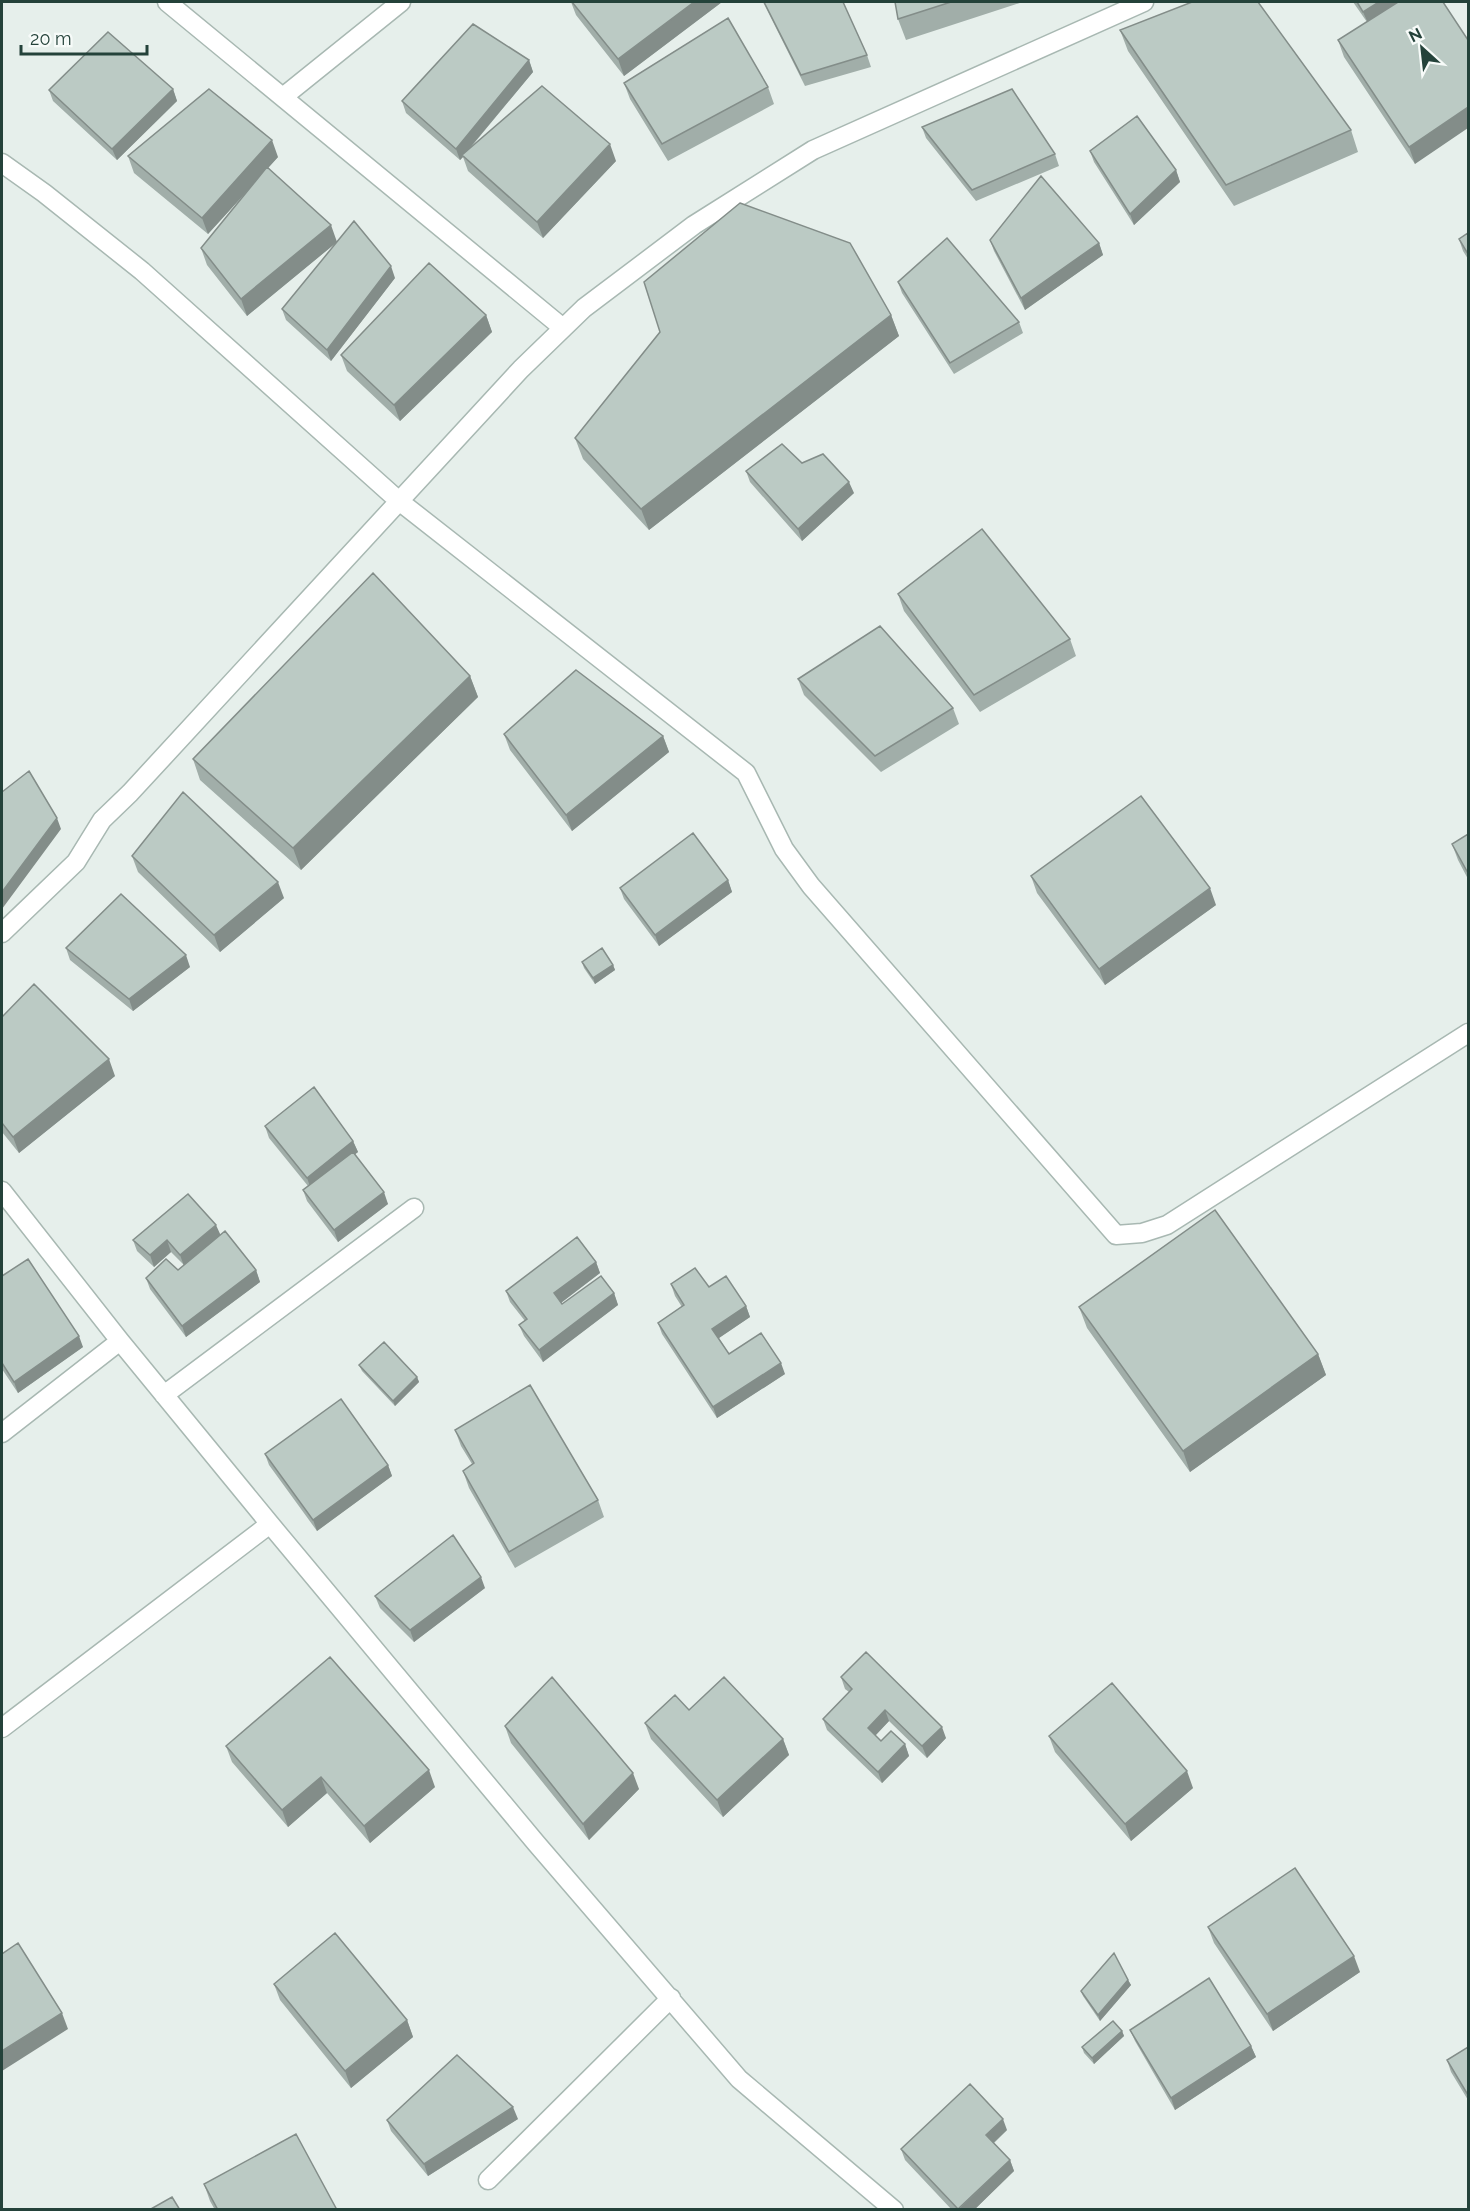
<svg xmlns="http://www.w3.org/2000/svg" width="1470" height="2211" viewBox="0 0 1470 2211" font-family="Raleway,sans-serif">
	<rect width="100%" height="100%" fill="#e6efeb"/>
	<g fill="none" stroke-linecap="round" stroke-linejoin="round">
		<defs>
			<path id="street" d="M167,2L563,328
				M283,97L401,2
				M2,163L44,193L142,271L399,501L746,773L784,849L811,886L1116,1235L1142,1233L1167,1225L1468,1033
				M2,933L76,862L102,820L130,793L521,369L584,308L694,225L813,150L1144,2
				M2,1191L120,1341L270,1524L536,1843L739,2079L894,2210
				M164,1395L414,1208
				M2,1433L120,1341
				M2,1728L270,1524
				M488,2180L671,1998"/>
		</defs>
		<!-- street casing -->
		<use href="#street" stroke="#a8b8b2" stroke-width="21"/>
		<!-- street -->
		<use href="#street" stroke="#fff" stroke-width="18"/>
	</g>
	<!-- wall -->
	<path fill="#a1aea9" d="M571,2H722L624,76L576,15Z
		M763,2H843L867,55L871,67L805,86Z
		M895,2H1023L906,40L898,19Z
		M1353,2H1443L1415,164L1344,57L1338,40L1367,22Z
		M1120,30L1351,130L1358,152L1234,206L1128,51Z
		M529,60L533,72L471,147L616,161L543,238L468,171L463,157L460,160L406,113L402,101Z
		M624,83L768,87L774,104L668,161L630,99Z
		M173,89L177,101L117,160L53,101L49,90Z
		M922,127L1055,154L1059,166L976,201L926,138Z
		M1090,151L1176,170L1180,182L1134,225L1094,162Z
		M128,156L278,157L268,168L337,242L247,316L207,265L201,248L252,186L208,234L134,173Z
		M1468,233V259L1463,251L1459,239Z
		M990,240L1099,243L1103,255L1025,310L994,251Z
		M395,278L331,361L286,320L282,309Z
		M898,282L1019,322L1023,333L954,374L902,293Z
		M486,315L492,332L400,421L347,371L341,355Z
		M891,315L899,336L649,530L583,459L575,438Z
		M746,471L854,493L802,541L750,482Z
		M898,594L1070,639L1076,656L980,712L904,611Z
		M470,676L478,697L301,870L200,780L193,759Z
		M798,679L953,708L959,724L881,772L804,695Z
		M504,734L663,736L669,752L572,831L510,750Z
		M1468,834V879L1458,860L1452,844Z
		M132,856L284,898L220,952L138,872Z
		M1031,876L1216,905L1105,985L1037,893Z
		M728,880L732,892L659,946L624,899L620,888Z
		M66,948L190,967L133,1011L70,960Z
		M582,962L613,965L615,970L595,984L584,968Z
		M2,1017L115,1076L19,1153L2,1132Z
		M265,1126L353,1141L358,1152L355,1154L388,1204L338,1242L307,1201L303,1190L308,1186L269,1138Z
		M220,1235L256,1270L260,1282L186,1337L150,1289L146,1278L178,1270L184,1265L171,1252L154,1267L137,1251L133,1240Z
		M596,1262L600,1273L561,1303L562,1304L614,1293L618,1305L543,1362L524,1336L519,1325L525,1321L510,1302L506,1291Z
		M2,1276L83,1347L18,1393L2,1369Z
		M671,1284L709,1287L746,1306L750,1317L719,1338L729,1354L785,1374L717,1418L662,1334L658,1323L682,1307L675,1296Z
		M1079,1307L1318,1354L1326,1375L1190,1472L1087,1328Z
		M359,1365L417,1377L419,1382L395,1406L362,1371Z
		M455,1430L598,1500L604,1517L515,1568L469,1488L463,1471L472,1464L461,1446Z
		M265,1454L388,1465L392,1476L317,1531L269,1465Z
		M485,1588L414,1642L380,1608L375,1596Z
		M841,1677L946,1738L927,1758L889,1721L875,1736L881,1741L905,1744L909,1756L882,1783L827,1730L823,1719L849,1692L845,1689Z
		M689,1710L783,1739L789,1755L723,1817L651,1739L645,1723Z
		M505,1726L639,1789L589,1840L511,1743Z
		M1049,1736L1193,1788L1131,1841L1055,1752Z
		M226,1746L435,1787L370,1843L327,1793L288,1827L232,1762Z
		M1208,1927L1360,1972L1273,2031L1214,1943Z
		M1128,1980L1131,1985L1100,2021L1083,1996L1081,1991Z
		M274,1984L407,2020L413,2037L351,2088L280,2000Z
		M1130,2030L1251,2046L1256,2057L1175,2110L1135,2041Z
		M1122,2031L1124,2036L1094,2064L1084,2053L1082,2047Z
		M1468,2047V2100L1451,2072L1447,2060Z
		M518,2119L428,2176L391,2131L387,2120Z
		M1007,2130L994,2143L1010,2160L1014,2171L974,2210H952L905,2160L901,2149Z
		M204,2184L337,2210H215L210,2201Z"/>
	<!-- shaded-wall -->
	<path fill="#838d89" d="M694,2H722L624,76L618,59Z
		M1379,2H1401L1368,23L1363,12Z
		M529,60L533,72L463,156L462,155L463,157L460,160L456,149Z
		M173,89L177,101L117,160L112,149Z
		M1468,107V128L1415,164L1409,147Z
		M272,140L278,157L208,234L202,218Z
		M610,144L616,161L543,238L537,222Z
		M1176,170L1180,182L1134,225L1130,214Z
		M331,225L337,242L247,316L241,299Z
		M1099,243L1103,255L1025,310L1021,298Z
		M391,266L395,278L331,361L327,350Z
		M486,315L492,332L400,421L394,405Z
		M891,315L899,336L649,530L641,509Z
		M849,482L854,493L802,541L798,529Z
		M470,676L478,697L301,870L293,848Z
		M663,736L669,752L572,831L566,815Z
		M57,818L61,829L2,909V892Z
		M728,880L732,892L659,946L655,935Z
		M278,882L284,898L220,952L214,935Z
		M1210,888L1216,905L1105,985L1099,969Z
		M186,955L190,967L133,1011L129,999Z
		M613,965L615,970L595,984L593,978Z
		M109,1059L115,1076L19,1153L13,1137Z
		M353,1141L358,1152L311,1189L307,1178Z
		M384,1192L388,1204L338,1242L334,1230Z
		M216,1225L221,1236L184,1266L180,1255Z
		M167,1240L171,1252L154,1267L150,1255Z
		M596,1262L600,1273L558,1305L554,1293Z
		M256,1270L260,1282L186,1337L182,1326Z
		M614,1293L618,1305L543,1362L539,1350Z
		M746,1306L750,1317L716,1340L712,1329Z
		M79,1336L83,1347L18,1393L14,1382Z
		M1318,1354L1326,1375L1190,1472L1183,1451Z
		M781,1363L785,1374L717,1418L713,1407Z
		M417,1377L419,1382L395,1406L393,1401Z
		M388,1465L392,1476L317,1531L313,1520Z
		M481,1577L485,1588L414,1642L410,1630Z
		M885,1710L889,1721L872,1739L868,1728Z
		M942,1727L946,1738L927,1758L922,1746Z
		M783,1739L789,1755L723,1817L717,1800Z
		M905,1744L909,1756L882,1783L878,1772Z
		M429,1770L435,1787L370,1843L364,1826Z
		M1187,1771L1193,1788L1131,1841L1125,1824Z
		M633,1773L639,1789L589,1840L583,1824Z
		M321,1777L327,1793L288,1827L282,1810Z
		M1354,1956L1360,1972L1273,2031L1267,2014Z
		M1128,1980L1131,1985L1100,2021L1098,2015Z
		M62,2013L68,2029L2,2071V2051Z
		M407,2020L413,2037L351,2088L345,2071Z
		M1122,2031L1124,2036L1094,2064L1092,2058Z
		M1251,2046L1256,2057L1175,2110L1171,2098Z
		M513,2107L518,2119L428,2176L424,2164Z
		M1003,2119L1007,2130L990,2146L986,2135Z
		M1010,2160L1014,2171L974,2210H958Z"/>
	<!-- building -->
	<path fill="#bbcac4" stroke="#838d89" stroke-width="1.5" d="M572,2H694L618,59Z
		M764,2H843L867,55L801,75Z
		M895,2H951L898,19Z
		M1192,2H1258L1351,130L1226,185L1120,30Z
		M1357,2H1379L1363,12Z
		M1398,2H1443L1468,40V107L1409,147L1338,40Z
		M728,18L768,87L662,144L624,83Z
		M473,24L529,60L456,149L402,101Z
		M108,32L173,89L112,149L49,90Z
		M542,86L610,144L537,222L462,155Z
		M209,89L272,140L202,218L128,156Z
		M1012,89L1055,154L972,190L922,127Z
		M1137,116L1176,170L1130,214L1090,151Z
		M267,167L331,225L241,299L201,248Z
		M1041,176L1099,243L1021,298L990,240Z
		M740,203L850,243L891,315L641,509L575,438L660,332L644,282Z
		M354,221L391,266L327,350L282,309Z
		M1468,233V254L1459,239Z
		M947,238L1019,322L950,363L898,282Z
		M429,263L486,315L394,405L341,355Z
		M782,444L802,463L823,454L849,482L798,529L746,471Z
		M982,529L1070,639L974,695L898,594Z
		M373,573L470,676L293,848L193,759Z
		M880,626L953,708L875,756L798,679Z
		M576,670L663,736L566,815L504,734Z
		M29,771L57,818L2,892V792Z
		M183,792L278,882L214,935L132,856Z
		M1141,796L1210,888L1099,969L1031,876Z
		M693,833L728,880L655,935L620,888Z
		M1468,834V873L1452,844Z
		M121,894L186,955L129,999L66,948Z
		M602,948L613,965L593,978L582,962Z
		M34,984L109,1059L13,1137L2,1123V1017Z
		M314,1087L353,1141L307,1178L265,1126Z
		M353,1152L384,1192L334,1230L303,1190Z
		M188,1194L216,1225L180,1255L167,1240L150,1255L133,1240Z
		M1215,1210L1318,1354L1183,1451L1079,1307Z
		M225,1231L256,1270L182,1326L146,1278L166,1259L178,1270Z
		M577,1237L596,1262L554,1293L562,1304L601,1276L614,1293L539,1350L519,1325L527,1319L506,1291Z
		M28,1259L79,1336L14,1382L2,1363V1276Z
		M695,1268L709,1287L726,1276L746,1306L712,1329L729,1354L761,1333L781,1363L713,1407L658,1323L684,1305L671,1284Z
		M384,1342L417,1377L393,1401L359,1365Z
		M530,1385L598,1500L509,1552L463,1471L474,1463L455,1430Z
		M341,1399L388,1465L313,1520L265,1454Z
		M453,1535L481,1577L410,1630L375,1596Z
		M866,1652L942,1727L922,1746L885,1710L868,1728L881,1741L891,1731L905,1744L878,1772L823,1719L852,1689L841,1677Z
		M330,1657L429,1770L364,1826L321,1777L282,1810L226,1746Z
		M552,1677L633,1773L583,1824L505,1726Z
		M724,1677L783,1739L717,1800L645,1723L675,1695L689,1710Z
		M1112,1683L1187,1771L1125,1824L1049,1736Z
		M1295,1868L1354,1956L1267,2014L1208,1927Z
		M335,1933L407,2020L345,2071L274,1984Z
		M18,1943L62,2013L2,2051V1954Z
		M1114,1953L1128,1980L1098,2015L1081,1991Z
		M1209,1978L1251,2046L1171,2098L1130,2030Z
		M1113,2021L1122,2031L1092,2058L1082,2047Z
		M1468,2047V2095L1447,2060Z
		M457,2055L513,2107L424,2164L387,2120Z
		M970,2084L1003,2119L986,2135L1010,2160L958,2209L901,2149Z
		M296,2134L337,2210H218L204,2184Z
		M172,2197L180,2210H149Z"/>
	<!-- border -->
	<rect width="1470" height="2211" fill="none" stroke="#24423a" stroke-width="6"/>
	<!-- north arrow -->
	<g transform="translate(1422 48) rotate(333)" stroke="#f7fbf9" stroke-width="4.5" paint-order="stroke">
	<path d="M0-4.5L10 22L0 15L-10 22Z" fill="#24423a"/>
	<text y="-9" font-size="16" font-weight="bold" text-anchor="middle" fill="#24423a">N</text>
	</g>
	<!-- scale -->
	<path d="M21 45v9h126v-9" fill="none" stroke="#24423a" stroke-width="3"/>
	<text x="30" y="45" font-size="18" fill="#24423a" stroke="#f7fbf9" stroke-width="4.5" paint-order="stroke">20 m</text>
</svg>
